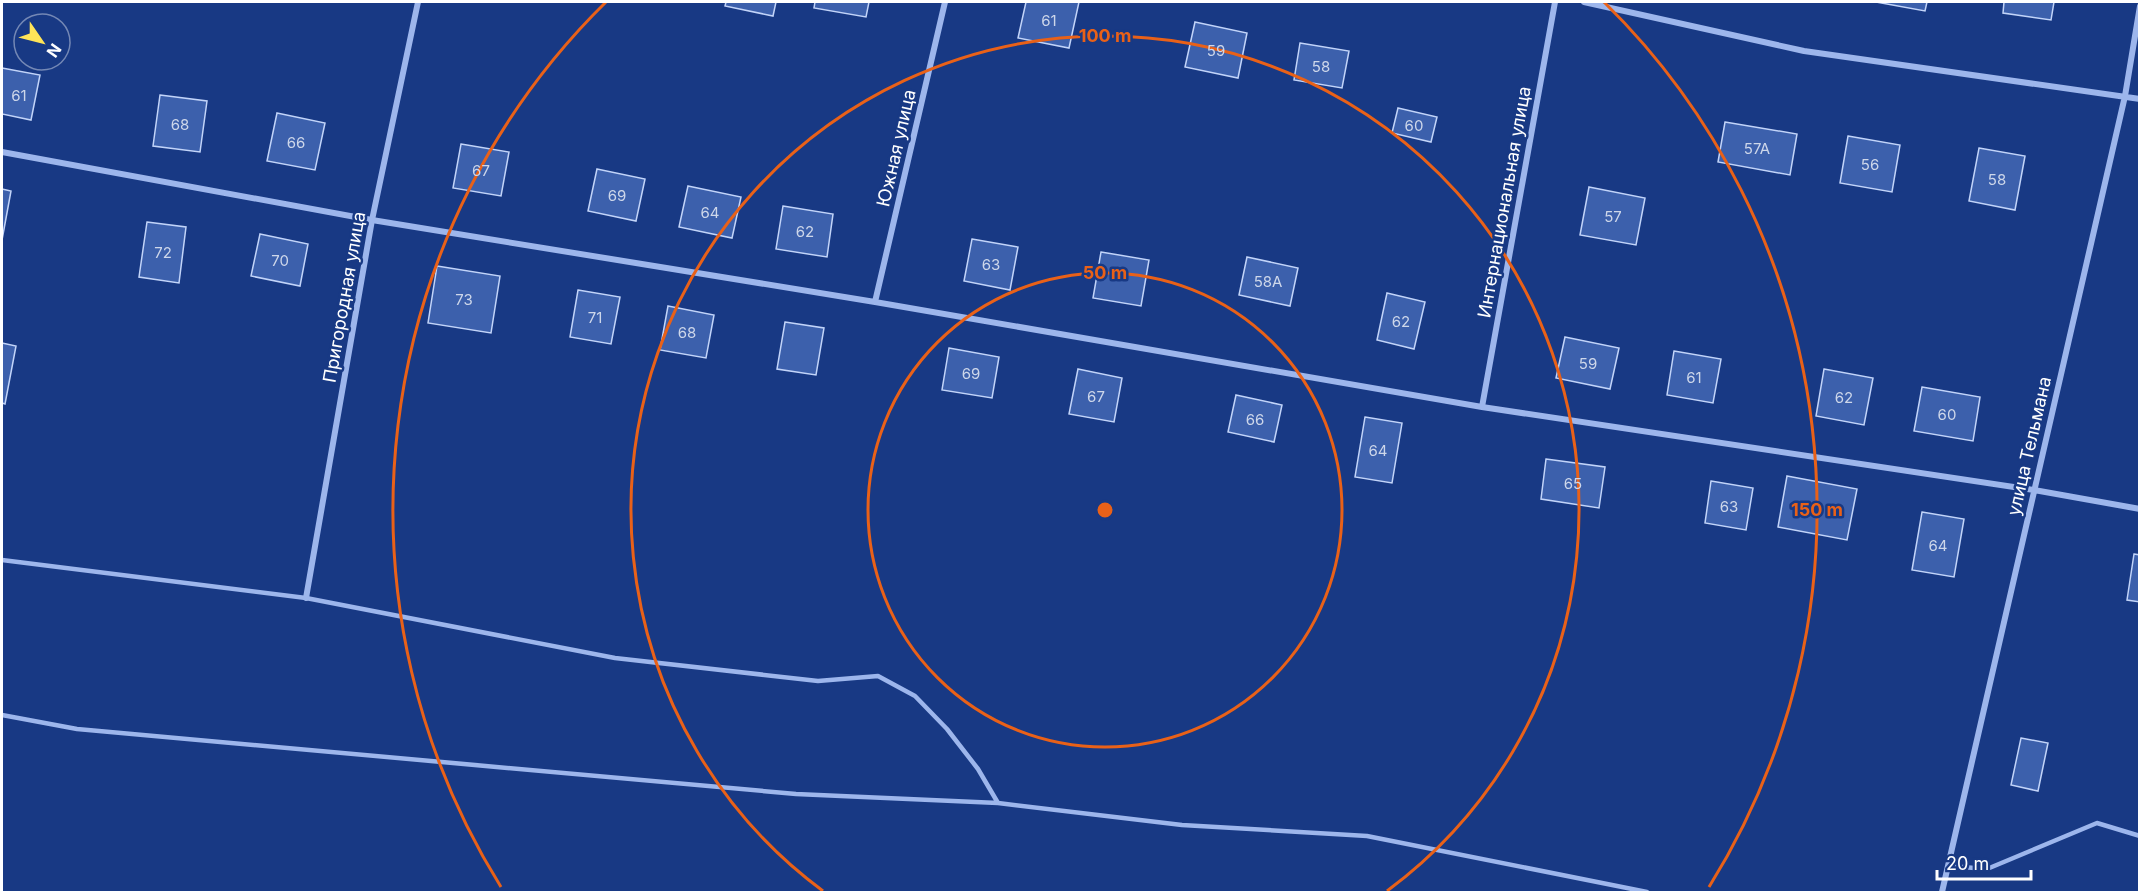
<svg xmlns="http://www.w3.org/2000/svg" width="2141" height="894" viewBox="0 0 2141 894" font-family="Inter,sans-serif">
	<rect width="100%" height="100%" fill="#183984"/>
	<!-- building -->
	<path fill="#3c60ac" stroke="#c2d4f9" stroke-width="1.5" d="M726,2H776L773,16L725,6Z
		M815,2H869L866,17L814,8Z
		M1026,2H1079L1069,48L1018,38Z
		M1876,2H1927L1925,11Z
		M2004,2H2054L2051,20L2003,13Z
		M1195,22L1247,33L1238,78L1185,67Z
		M1300,43L1349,51L1342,88L1294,80Z
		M2,68L40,75L31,120L2,114Z
		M160,95L207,101L200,152L153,146Z
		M1398,108L1437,117L1431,142L1392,133Z
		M277,113L325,123L315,170L267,161Z
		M1725,122L1797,134L1790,175L1718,162Z
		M1848,136L1900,145L1892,192L1840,183Z
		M461,144L509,152L501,196L453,188Z
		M1979,148L2025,156L2015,210L1969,201Z
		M597,169L645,179L636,221L588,211Z
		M688,186L741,197L732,238L679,227Z
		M1589,187L1645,198L1636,245L1580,235Z
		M2,189L11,191L2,240Z
		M783,206L833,214L827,257L776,249Z
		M147,222L186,227L179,283L139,277Z
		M260,234L308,244L300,286L251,276Z
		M972,239L1018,247L1010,290L964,281Z
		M1101,252L1149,260L1141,306L1093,298Z
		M1247,257L1298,268L1290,306L1239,295Z
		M437,266L500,276L491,333L428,323Z
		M578,290L620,297L611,344L570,337Z
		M1387,293L1425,302L1414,349L1377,340Z
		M668,306L714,315L706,358L660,350Z
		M785,322L824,328L816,375L777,369Z
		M1565,337L1619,348L1610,389L1556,378Z
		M2,343L16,346L5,404L2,403Z
		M949,348L999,357L992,398L942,390Z
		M1674,351L1721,359L1713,403L1667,395Z
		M1078,369L1122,378L1114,422L1069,414Z
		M1824,369L1873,378L1864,425L1816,416Z
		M1922,387L1980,397L1973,441L1914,431Z
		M1236,395L1282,405L1274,442L1228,432Z
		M1365,417L1402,423L1392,483L1355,477Z
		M1546,459L1605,467L1599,508L1541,499Z
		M1787,476L1857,489L1847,540L1778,527Z
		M1711,481L1753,488L1746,530L1705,523Z
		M1922,512L1964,519L1954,577L1912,570Z
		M2134,554L2140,555V602L2127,600Z
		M2021,738L2048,743L2038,791L2011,785Z"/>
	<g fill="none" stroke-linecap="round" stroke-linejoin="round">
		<!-- service -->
		<path stroke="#9db6ec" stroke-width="4.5" d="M2,560L306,598L615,658L818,681L878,676L915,696L947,729L978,769L998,803L1182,825L1367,836L1647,892
			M2,715L77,729L796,794L998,803
			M1950,866L1987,869L2097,823L2140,836"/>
		<!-- minor -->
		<path stroke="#9db6ec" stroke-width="6" d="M1584,2L1804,51L2140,99
			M2,152L372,220L875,302L1482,407L2034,490L2140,509
			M875,302L945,2
			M1482,407L1555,2
			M306,598L372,220L418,2
			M1942,892L2125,96L2140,6"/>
	</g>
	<!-- distance rings -->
	<g fill="none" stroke="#e96118" stroke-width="3">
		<circle cx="1105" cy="510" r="237"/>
		<path d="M823 891A474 474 0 1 1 1387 891"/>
		<path d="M501 887A712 712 0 0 1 606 2M1604 2A712 712 0 0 1 1709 887"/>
	</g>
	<g text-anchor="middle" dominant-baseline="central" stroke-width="5" stroke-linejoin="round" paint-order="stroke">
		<!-- number labels -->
		<g font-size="15" fill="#ced7ea">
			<text x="1049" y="20">61</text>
			<text x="1216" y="50">59</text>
			<text x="1321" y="66">58</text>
			<text x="19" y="95">61</text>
			<text x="180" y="124">68</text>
			<text x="1414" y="125">60</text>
			<text x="296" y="142">66</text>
			<text x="1757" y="148">57А</text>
			<text x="1870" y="164">56</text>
			<text x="481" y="170">67</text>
			<text x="1997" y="179">58</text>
			<text x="617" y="195">69</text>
			<text x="710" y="212">64</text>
			<text x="1613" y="216">57</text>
			<text x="805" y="231">62</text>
			<text x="163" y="252">72</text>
			<text x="280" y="260">70</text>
			<text x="991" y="264">63</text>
			<text x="1268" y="281">58А</text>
			<text x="464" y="299">73</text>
			<text x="595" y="317">71</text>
			<text x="1401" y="321">62</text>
			<text x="687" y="332">68</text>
			<text x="1588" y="363">59</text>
			<text x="971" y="373">69</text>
			<text x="1694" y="377">61</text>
			<text x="1096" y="396">67</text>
			<text x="1844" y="397">62</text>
			<text x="1947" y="414">60</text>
			<text x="1255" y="419">66</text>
			<text x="1378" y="450">64</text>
			<text x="1573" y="483">65</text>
			<text x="1729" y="506">63</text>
			<text x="1938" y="545">64</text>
		</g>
		<!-- street labels -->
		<g font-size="18" fill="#fff" stroke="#183984">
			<text transform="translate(896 148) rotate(-77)">Южная улица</text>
			<text transform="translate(1504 202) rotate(-80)">Интернациональная улица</text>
			<text transform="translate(344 297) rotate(-80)">Пригородная улица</text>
			<text transform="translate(2029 446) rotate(-77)">улица Тельмана</text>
		</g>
	</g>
	<circle cx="1105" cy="510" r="9" fill="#e96118" stroke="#183984" stroke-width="3"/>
	<g font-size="18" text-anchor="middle" font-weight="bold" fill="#e96118" stroke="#183984" stroke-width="5" stroke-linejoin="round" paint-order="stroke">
		<text x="1105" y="42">100 m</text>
		<text x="1105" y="279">50 m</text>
		<text x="1817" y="516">150 m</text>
	</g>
	<!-- border -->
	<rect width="2141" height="894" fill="none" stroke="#ffffff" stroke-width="6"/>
	<!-- north arrow -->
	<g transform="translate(42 42) rotate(125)"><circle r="28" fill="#183984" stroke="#7488b5" stroke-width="1.5"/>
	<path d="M0-4.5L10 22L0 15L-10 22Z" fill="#ffe458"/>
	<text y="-9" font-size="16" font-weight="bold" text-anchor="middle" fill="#ffffff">N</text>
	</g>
	<!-- scale -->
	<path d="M1937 870v9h94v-9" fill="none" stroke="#ffffff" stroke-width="3"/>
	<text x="1946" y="870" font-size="18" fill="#ffffff" stroke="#183984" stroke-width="4.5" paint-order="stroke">20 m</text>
</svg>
